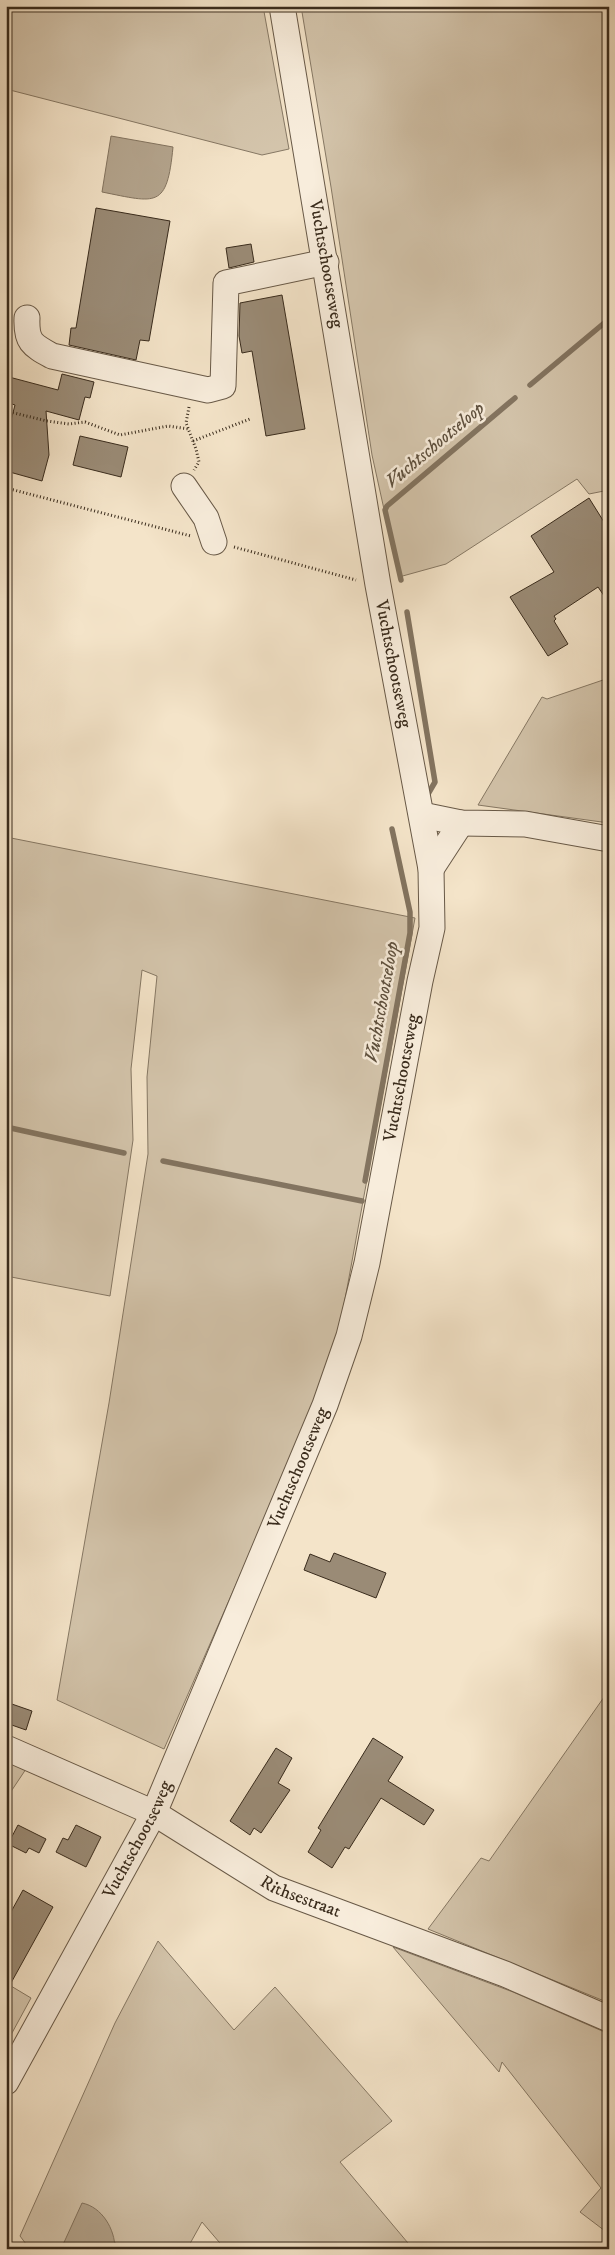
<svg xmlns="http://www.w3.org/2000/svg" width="615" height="2255" viewBox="0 0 615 2255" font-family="'IM FELL DW Pica',serif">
	<rect width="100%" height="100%" fill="#f4e4c9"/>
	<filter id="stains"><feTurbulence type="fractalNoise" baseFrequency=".004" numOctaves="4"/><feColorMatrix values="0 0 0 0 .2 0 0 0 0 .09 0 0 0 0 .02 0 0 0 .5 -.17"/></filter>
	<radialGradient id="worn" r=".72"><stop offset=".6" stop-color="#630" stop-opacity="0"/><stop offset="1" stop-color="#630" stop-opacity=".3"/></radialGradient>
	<!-- green -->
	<path fill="#d4c5ac" stroke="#867864" d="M6,6H263L289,149L262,155L6,89Z
		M301,6H609V490L589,494L577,479L446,564L399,577L372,455L331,187Z
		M609,678V823L478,805L542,697L547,699Z
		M6,837L415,918L339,1332L318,1397L164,1749L57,1700L109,1403L148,1154L147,1077L157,976L142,970L131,1069L133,1140L110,1296L6,1276Z
		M609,1690V2003L428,1929L481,1858L489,1861Z
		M6,1759L26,1769L6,1799Z
		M158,1941L234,2030L275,1987L392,2121L340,2162L413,2249H225L202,2222L187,2249H115V2242L63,2247L61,2249H25L26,2244L20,2236L115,2023Z
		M393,1947L513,1992L609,2034V2234L580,2212L601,2188L502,2062L499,2072Z
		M6,1983L31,1998L6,2044Z"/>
	<!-- water -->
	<path fill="#b4a58e" stroke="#837460" d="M111,136L173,147C167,209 157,203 102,192Z
		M82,2203C102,2207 115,2229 115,2249H61Z"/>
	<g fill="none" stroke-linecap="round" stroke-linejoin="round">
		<!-- stream -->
		<path stroke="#837460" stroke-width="5.5" d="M530,385L609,319
			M401,580L385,510L387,506L515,398
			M407,612L435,782L428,794
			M6,1127L124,1153
			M163,1161L362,1201
			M365,1181L410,933V912L392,829"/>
	</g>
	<!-- building -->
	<path fill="#9a8b76" stroke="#392b1c" d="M96,208L170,221L149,341L140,340L136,360L69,345L71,328H76Z
		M251,244L254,262L229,268L226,248Z
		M282,295L305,429L266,436L252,351L242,353L239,336L240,303Z
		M62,374L94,382L90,398L85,397L79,420L46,411L49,455L42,481L6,471V439L15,405L6,402L9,377L58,390Z
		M80,436L128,447L121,477L73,465Z
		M589,498L609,530V603L598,587L554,616L556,619L554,621L568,644L548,656L510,597L554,572L531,536Z
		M334,1553L386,1573L376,1598L304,1570L310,1554L330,1562Z
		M6,1702L32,1711L26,1730L6,1723Z
		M373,1738L403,1757L388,1781L434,1810L424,1825L381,1798L349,1849L345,1847L332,1868L308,1852L321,1830L318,1828Z
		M276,1748L292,1758L278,1783L290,1790L261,1833L254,1828L250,1835L230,1821Z
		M18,1825L46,1839L39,1853L29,1848L26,1853L8,1844Z
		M76,1825L101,1837L86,1867L56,1852L63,1838L68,1840Z
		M23,1890L53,1907L6,1992V1921Z"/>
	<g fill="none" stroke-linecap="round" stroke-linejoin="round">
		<defs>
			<g id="minor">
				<path d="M27,318C26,342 32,345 52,356L208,390L223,386L226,283L326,262"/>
				<path d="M184,486L206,518L214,542"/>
				<path d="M422,815L461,823L525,824L609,839"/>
				<path d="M431,869L461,823"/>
				<path id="s1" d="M6,1748L154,1813L274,1888L505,1974L609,2019"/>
				<path id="s2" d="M6,2082L154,1813L325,1405L349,1336L367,1263L420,981L432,928L431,869L378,585L282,6"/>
			</g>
		</defs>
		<!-- minor casing -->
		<use href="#minor" stroke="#685947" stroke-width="27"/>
		<!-- path -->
		<path stroke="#392b1c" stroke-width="3" stroke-dasharray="1 2.5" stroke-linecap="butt" d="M189,407L186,423L196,449L199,462L194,470
			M6,411L47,421L69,424L85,422L120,435L168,426L189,429
			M193,441L250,419
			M6,488L191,536
			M234,547L356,580"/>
		<!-- minor -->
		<use href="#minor" stroke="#f8eddc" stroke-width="25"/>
	</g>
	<g text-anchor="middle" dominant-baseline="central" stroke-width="5" stroke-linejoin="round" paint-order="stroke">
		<!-- street labels -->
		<g font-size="18" fill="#392b1c" stroke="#f8eddc">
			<text transform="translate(326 264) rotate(80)">Vuchtschootseweg</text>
			<text transform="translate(393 664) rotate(79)">Vuchtschootseweg</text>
			<text stroke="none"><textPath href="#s2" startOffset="1086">Vuchtschootseweg</textPath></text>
			<text stroke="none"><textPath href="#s2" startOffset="681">Vuchtschootseweg</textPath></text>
			<text stroke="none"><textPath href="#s2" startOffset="276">Vuchtschootseweg</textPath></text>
			<text stroke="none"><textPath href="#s1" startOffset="331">Rithsestraat</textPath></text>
		</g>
		<!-- water labels -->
		<g font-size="19" font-style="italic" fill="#5e503e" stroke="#f8eddc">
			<text transform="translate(435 445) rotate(-40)">Vuchtschootseloop</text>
			<text transform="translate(382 1002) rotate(-80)">Vuchtschootseloop</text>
		</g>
	</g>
	<!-- margin -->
	<rect width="615" height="2255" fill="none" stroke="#f4e4c9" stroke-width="25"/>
	<rect x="8" y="8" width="600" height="2240" fill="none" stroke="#392b1c" stroke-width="2.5"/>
	<rect x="12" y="12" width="590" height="2230" fill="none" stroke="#392b1c"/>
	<rect width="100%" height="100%" filter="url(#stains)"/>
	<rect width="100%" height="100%" fill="url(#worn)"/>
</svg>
